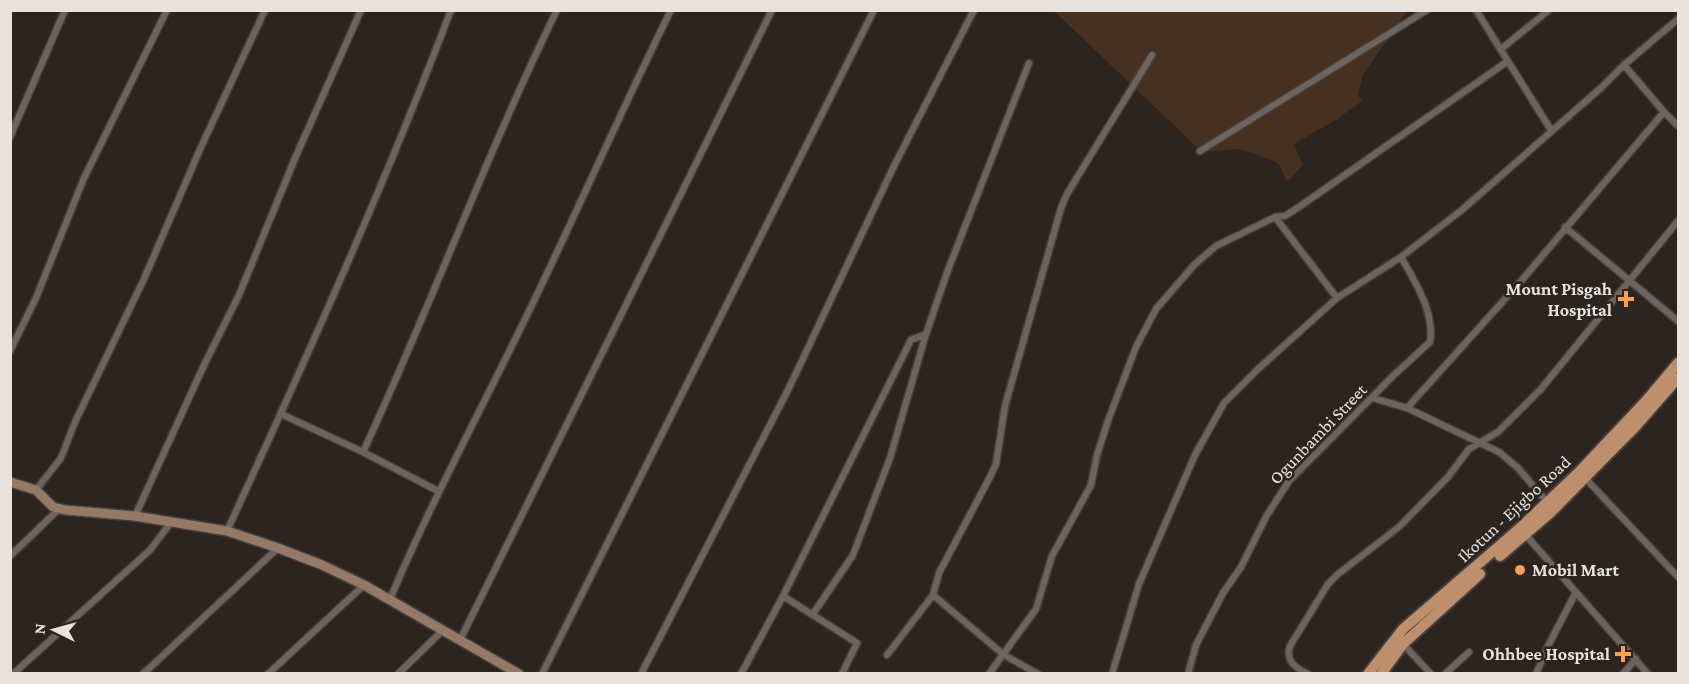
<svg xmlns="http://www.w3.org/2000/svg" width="1689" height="684" viewBox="0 0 1689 684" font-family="'Crimson Pro',serif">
	<rect width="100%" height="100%" fill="#2b241f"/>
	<!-- green -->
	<path fill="#463020" d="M1054,11H1407L1363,75L1358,94L1362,101L1336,120L1294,144L1303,165L1287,182L1279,164L1254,153L1237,149L1202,152Z"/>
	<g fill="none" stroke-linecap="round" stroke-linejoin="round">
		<!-- stream -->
		<path stroke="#8f6649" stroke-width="2" d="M1133,10H1140"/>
		<defs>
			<path id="street" d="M1476,10L1551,130
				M1501,49L1549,10
				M1624,65L1678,19
				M10,137L65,10
				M1200,151L1427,10
				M1275,217L1337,298
				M1565,227L1678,321
				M10,351L36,298L84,178L167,10
				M1373,398L1407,408L1499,452L1518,468L1547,502
				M1407,408L1522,280L1664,112
				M281,414L363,452L438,491
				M363,452C431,306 486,155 557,10
				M1585,478L1678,577
				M36,490L61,458L75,422L144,279L201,147L265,10
				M135,516L205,363L239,295L296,156L361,10
				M227,531C306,359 384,187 451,10
				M1523,532L1648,674
				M10,556L59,509
				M933,595L1004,655L1038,674
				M783,596L857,643L842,674
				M390,599C432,500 483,406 530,309C578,210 622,109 671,10
				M813,614L853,555L890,458L926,334L948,270L1029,63
				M460,640L772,10
				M1403,644L1431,674
				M887,655L933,595L939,573L990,477L996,464L1005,406L1061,208L1067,194L1152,55
				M13,674L150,550L172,521
				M143,674L278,548
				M268,674L364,585
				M398,674L443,630
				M542,674L874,10
				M641,674L789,388L894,166L974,10
				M741,674L783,596L911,340L926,334
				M989,674L1036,609L1052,556L1091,485L1097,455L1109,418L1136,347L1156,309L1195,264L1216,246L1275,217L1285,216L1299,207L1508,61
				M1112,674L1139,584L1195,455L1224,403L1258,369L1337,298L1401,257L1463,209L1603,86L1624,65L1664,112L1678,126
				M1188,674L1196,645L1223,593L1241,567L1267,515L1289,481L1394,375L1430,342C1435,313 1415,281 1401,257
				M1308,674C1295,668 1285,660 1290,646L1328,584L1337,575L1400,526L1448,477L1469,449L1498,432L1541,389L1678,221
				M1445,674L1469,652
				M1536,674L1548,646L1576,592
				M1623,674L1636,659"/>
			<path id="secondary" d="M10,482L36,490L53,507L65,510L135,516L227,531L278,548L322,565L364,585L519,674"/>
			<path id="primary" d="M1500,556L1550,513L1636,426L1678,378
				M1368,674L1403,629L1520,528L1580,471L1646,401L1678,363
				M1381,674L1403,644L1480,574"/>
		</defs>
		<!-- street casing -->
		<use href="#street" stroke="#47403c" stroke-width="9"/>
		<!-- secondary casing -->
		<use href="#secondary" stroke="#47403c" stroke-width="12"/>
		<!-- primary casing -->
		<use href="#primary" stroke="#47403c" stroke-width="14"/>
		<!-- street -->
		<use href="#street" stroke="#6d645e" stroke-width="6"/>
		<!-- secondary -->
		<use href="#secondary" stroke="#957966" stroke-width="9"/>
		<!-- primary -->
		<use href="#primary" stroke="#bd8f6d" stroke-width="10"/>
	</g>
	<!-- markers -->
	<g fill="#fd9d54" stroke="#2b241f" stroke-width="2">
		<path d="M1623 290h6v6h6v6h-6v6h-6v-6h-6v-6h6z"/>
		<circle cx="1520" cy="570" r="6"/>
		<path d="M1620 645h6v6h6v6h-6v6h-6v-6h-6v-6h6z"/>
	</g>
	<g text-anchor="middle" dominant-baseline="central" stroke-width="5" stroke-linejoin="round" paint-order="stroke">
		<!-- poi labels -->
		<g font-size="18" font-weight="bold" fill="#e8e2df" stroke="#2b241f" text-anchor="end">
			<text x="1612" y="289">Mount Pisgah<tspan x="1612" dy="21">Hospital</tspan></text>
			<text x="1532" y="570" text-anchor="start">Mobil Mart</text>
			<text x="1610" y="654">Ohhbee Hospital</text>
		</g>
		<!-- street labels -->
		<g font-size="18" fill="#e8e2df" stroke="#2b241f">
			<text transform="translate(1318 434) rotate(-46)">Ogunbambi Street</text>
			<text transform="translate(1514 509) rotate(-43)">Ikotun - Ejigbo Road</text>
		</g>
	</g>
	<!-- border -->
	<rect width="1689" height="684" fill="none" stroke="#e8e2df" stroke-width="24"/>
	<!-- north arrow -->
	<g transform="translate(54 630) rotate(275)" stroke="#2b241f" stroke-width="4.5" paint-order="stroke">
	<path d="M0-4.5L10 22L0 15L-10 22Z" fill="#e8e2df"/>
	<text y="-9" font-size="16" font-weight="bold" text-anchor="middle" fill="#e8e2df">N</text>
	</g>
</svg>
